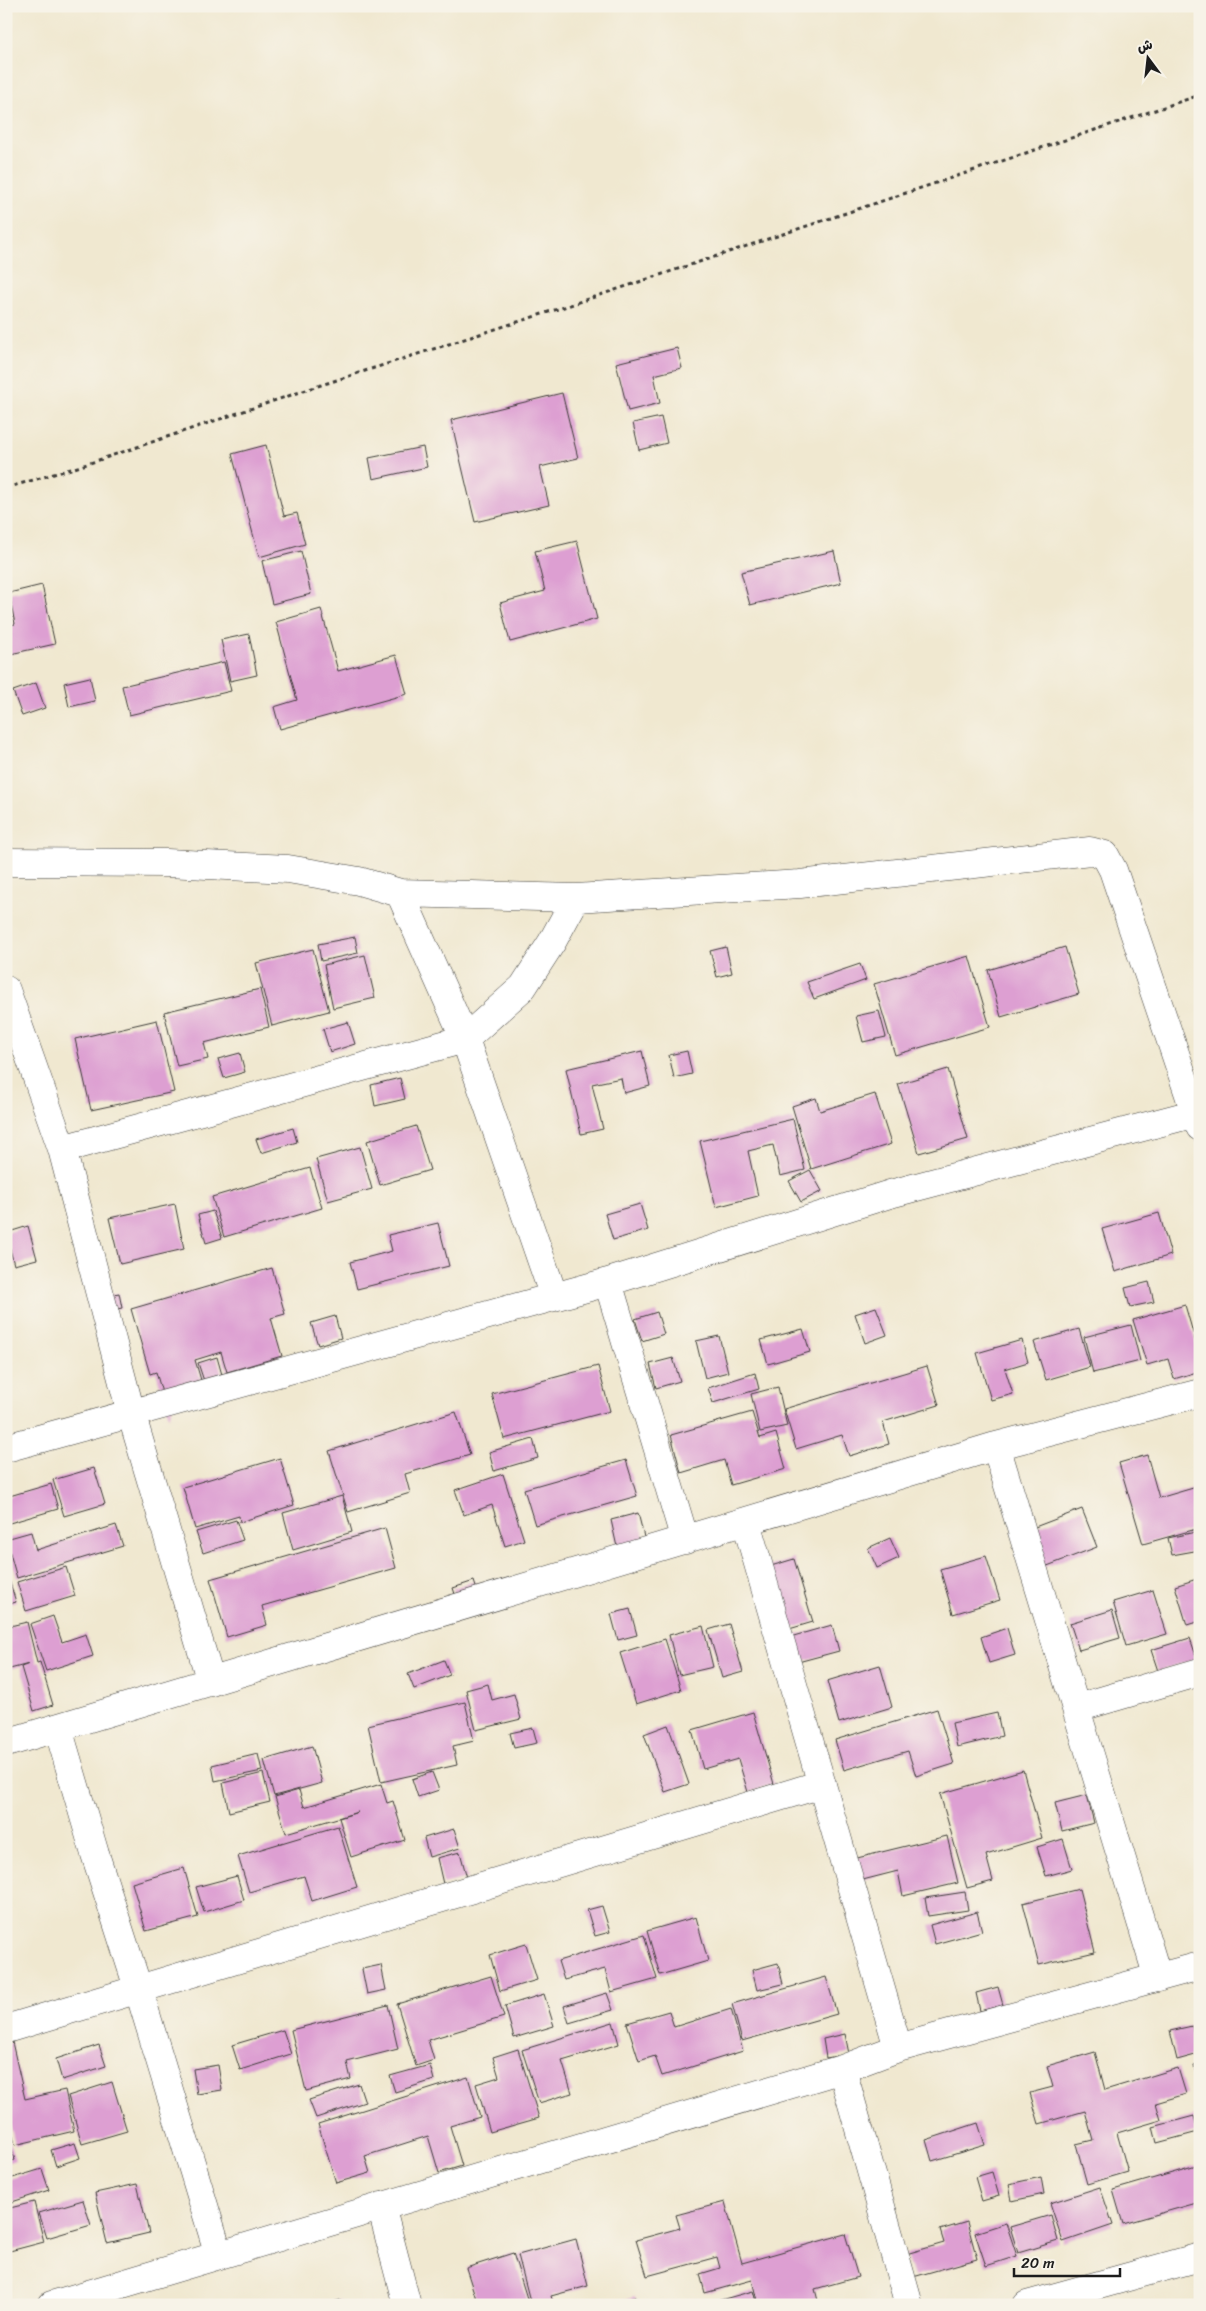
<svg xmlns="http://www.w3.org/2000/svg" width="1206" height="2311" viewBox="0 0 1206 2311" font-family="Sriracha,'Playpen Sans Arabic',sans-serif">
	<rect width="100%" height="100%" fill="#f7f3e8"/>
	<filter id="ink" filterUnits="userSpaceOnUse"><feTurbulence type="fractalNoise" baseFrequency=".02" numOctaves="2"/><feDisplacementMap in="SourceGraphic" scale="10" xChannelSelector="R" yChannelSelector="G"/><feConvolveMatrix kernelMatrix="1 2 1 2 8 2 1 2 1" color-interpolation-filters="sRGB"/></filter>
	<filter id="wash" filterUnits="userSpaceOnUse"><feTurbulence type="fractalNoise" baseFrequency=".0096" numOctaves="4" result="noise"/><feDisplacementMap in="SourceGraphic" scale="20" xChannelSelector="R" yChannelSelector="G"/><feGaussianBlur stdDeviation="1.12" result="paint"/><feColorMatrix in="noise" values="0 0 0 0 0 0 0 0 0 0 0 0 0 0 0 0 0 1.4 0 .05"/><feComposite in="paint" operator="in"/></filter>
	<g filter="url(#wash)">
		<rect width="100%" height="100%" fill="#f0e8d0"/>
		<g id="blocks">
			<!-- building -->
			<path fill="#dd9fd2" d="M677,348L682,368L654,375L660,403L628,411L616,363Z
				M562,393L578,458L540,467L549,505L475,522L451,420Z
				M661,417L667,443L639,450L633,423Z
				M266,445L284,516L297,513L305,544L259,557L232,454Z
				M423,447L427,467L373,479L369,458Z
				M577,541L597,619L510,642L500,603L545,591L535,551Z
				M301,551L311,594L272,604L262,561Z
				M834,551L841,583L750,605L741,572Z
				M42,585L55,644L6,655V626L15,624L9,593Z
				M321,609L338,671L396,655L407,694L280,729L274,707L297,700L276,622Z
				M249,634L257,675L230,681L221,640Z
				M224,662L231,691L129,715L122,686Z
				M90,677L95,701L69,707L64,683Z
				M36,683L45,708L22,716L13,691Z
				M355,937L358,953L321,961L318,944Z
				M726,947L732,973L717,977L710,951Z
				M1065,947L1079,994L1001,1017L988,970Z
				M313,949L329,1011L272,1026L256,963Z
				M365,955L375,998L333,1008L324,965Z
				M969,956L990,1027L895,1055L874,984Z
				M860,964L866,980L814,999L807,982Z
				M260,989L269,1027L204,1043L208,1059L177,1066L164,1012Z
				M879,1011L886,1037L863,1042L856,1016Z
				M157,1020L174,1092L91,1110L75,1039Z
				M348,1022L355,1044L330,1052L323,1029Z
				M642,1051L650,1086L624,1093L621,1078L592,1084L603,1129L581,1134L566,1069Z
				M687,1051L692,1074L674,1078L669,1055Z
				M240,1053L245,1072L224,1078L218,1059Z
				M948,1069L968,1139L919,1153L898,1084Z
				M400,1078L405,1099L375,1106L371,1085Z
				M875,1094L891,1144L811,1169L792,1106L816,1098L820,1111Z
				M793,1119L805,1170L780,1176L773,1145L748,1151L758,1196L716,1207L700,1141Z
				M416,1126L430,1170L380,1185L367,1141Z
				M293,1128L297,1142L261,1153L256,1139Z
				M360,1147L372,1189L328,1201L316,1159Z
				M310,1168L322,1208L224,1237L212,1197Z
				M810,1170L822,1191L801,1202L789,1181Z
				M175,1204L184,1249L120,1264L109,1218Z
				M640,1204L648,1230L613,1240L605,1214Z
				M213,1211L222,1238L206,1243L198,1215Z
				M1159,1213L1171,1255L1115,1272L1102,1229Z
				M438,1223L449,1266L357,1289L350,1262L392,1251L388,1235Z
				M28,1226L37,1259L14,1265L6,1233Z
				M272,1268L285,1314L271,1318L282,1356L227,1372L221,1352L195,1360L201,1380L181,1386L169,1417L156,1372L150,1374L131,1309Z
				M1149,1282L1154,1302L1130,1307L1125,1288Z
				M119,1293L122,1308L95,1314L91,1299Z
				M1185,1305L1200,1357V1371L1174,1379L1168,1359L1147,1365L1133,1320Z
				M876,1307L887,1335L865,1343L855,1314Z
				M657,1312L664,1334L642,1341L635,1319Z
				M335,1316L341,1338L318,1345L311,1323Z
				M1131,1325L1140,1361L1093,1373L1084,1337Z
				M803,1329L810,1352L768,1364L761,1340Z
				M1079,1329L1090,1367L1046,1380L1034,1342Z
				M719,1336L728,1372L705,1378L696,1341Z
				M1022,1340L1028,1362L1005,1369L1013,1394L991,1400L977,1353Z
				M217,1357L224,1382L206,1387L198,1363Z
				M673,1358L680,1381L656,1388L650,1364Z
				M598,1366L610,1411L504,1439L492,1394Z
				M927,1366L939,1405L883,1422L889,1444L849,1456L842,1435L796,1449L784,1409Z
				M755,1373L759,1389L713,1403L708,1388Z
				M778,1387L787,1426L760,1432L751,1394Z
				M456,1412L470,1455L405,1474L410,1493L348,1512L329,1451Z
				M752,1412L760,1438L776,1433L786,1469L731,1485L724,1460L681,1473L671,1435Z
				M533,1439L538,1458L494,1471L489,1452Z
				M1147,1455L1159,1498L1200,1486V1528L1143,1544L1119,1463Z
				M280,1458L294,1505L240,1522L239,1516L195,1529L183,1487Z
				M626,1460L637,1496L535,1525L524,1489Z
				M94,1468L105,1504L64,1516L53,1480Z
				M503,1474L524,1540L505,1546L492,1505L464,1515L455,1490Z
				M51,1484L58,1509L6,1524V1497Z
				M342,1496L352,1532L293,1550L283,1513Z
				M1082,1509L1097,1547L1042,1568L1027,1530Z
				M638,1513L647,1549L619,1556L611,1520Z
				M236,1520L243,1540L203,1553L196,1532Z
				M116,1525L123,1546L17,1578L6,1539L31,1532L36,1550Z
				M385,1528L396,1568L262,1606L267,1625L227,1637L210,1579Z
				M1200,1531V1550L1172,1555L1168,1538Z
				M890,1538L899,1558L877,1568L868,1548Z
				M986,1556L1000,1600L953,1614L940,1569Z
				M794,1559L813,1622L779,1632L761,1569Z
				M66,1567L75,1596L26,1611L17,1582Z
				M6,1570L16,1602L6,1605Z
				M1200,1578V1621L1187,1625L1175,1586Z
				M474,1581L482,1606L461,1612L453,1588Z
				M1153,1590L1167,1634L1126,1646L1113,1602Z
				M630,1609L637,1635L618,1640L611,1614Z
				M1112,1610L1120,1638L1079,1650L1070,1623Z
				M53,1616L62,1642L86,1634L93,1656L46,1671L30,1624Z
				M27,1622L37,1663L40,1662L53,1705L34,1711L21,1667L29,1664L6,1670V1627Z
				M729,1624L743,1672L722,1678L708,1630Z
				M832,1625L839,1651L798,1662L790,1637Z
				M703,1626L713,1667L679,1675L669,1635Z
				M1007,1628L1015,1655L989,1663L981,1637Z
				M1190,1638L1197,1659L1158,1671L1151,1650Z
				M665,1639L681,1690L636,1704L620,1653Z
				M444,1660L450,1675L414,1689L408,1674Z
				M880,1665L892,1707L839,1723L827,1681Z
				M488,1684L492,1700L514,1694L521,1719L476,1730L466,1690Z
				M465,1702L474,1741L453,1746L457,1765L381,1782L368,1725Z
				M937,1709L954,1764L916,1776L908,1751L844,1770L835,1740Z
				M753,1712L774,1784L748,1792L738,1759L703,1769L692,1730Z
				M997,1713L1002,1736L957,1747L952,1723Z
				M668,1725L689,1784L665,1792L644,1734Z
				M533,1728L537,1743L514,1748L510,1733Z
				M312,1746L322,1783L274,1796L264,1760Z
				M258,1754L262,1771L215,1781L212,1765Z
				M1023,1770L1042,1838L986,1855L993,1881L967,1888L940,1794Z
				M432,1772L439,1790L418,1797L412,1779Z
				M263,1773L270,1802L229,1812L223,1783Z
				M381,1784L387,1803L393,1801L405,1840L351,1857L339,1818L358,1812L286,1833L275,1797L299,1790L304,1807Z
				M1087,1795L1094,1823L1062,1831L1055,1803Z
				M338,1826L357,1887L312,1901L304,1876L249,1892L238,1856Z
				M454,1829L460,1848L429,1857L424,1838Z
				M947,1836L958,1883L903,1896L898,1871L851,1883L845,1861Z
				M1063,1839L1072,1869L1046,1876L1037,1847Z
				M460,1852L467,1878L443,1884L437,1858Z
				M184,1868L198,1917L146,1931L132,1883Z
				M237,1876L244,1900L204,1912L196,1887Z
				M1079,1889L1095,1952L1039,1965L1023,1903Z
				M965,1892L968,1910L928,1916L925,1898Z
				M602,1906L610,1932L595,1936L587,1910Z
				M977,1912L982,1931L935,1944L930,1925Z
				M696,1917L708,1961L660,1975L647,1931Z
				M644,1935L657,1979L611,1992L605,1969L564,1980L558,1961Z
				M526,1944L537,1980L500,1991L490,1955Z
				M778,1963L783,1984L757,1990L752,1970Z
				M381,1965L386,1990L367,1994L362,1969Z
				M491,1976L504,2017L428,2040L434,2060L416,2066L397,2004Z
				M826,1977L837,2014L742,2041L732,2004Z
				M998,1987L1003,2005L980,2011L976,1993Z
				M607,1993L613,2010L569,2023L564,2006Z
				M544,1994L554,2026L514,2038L505,2006Z
				M388,2005L398,2049L347,2062L351,2079L306,2091L291,2030Z
				M731,2009L743,2051L662,2076L655,2056L639,2061L627,2023L669,2011L674,2027Z
				M613,2022L619,2044L562,2061L572,2093L539,2103L522,2050Z
				M1192,2026L1199,2054L1177,2060L1170,2031Z
				M283,2030L291,2054L240,2070L232,2045Z
				M845,2034L849,2054L826,2058L823,2039Z
				M12,2042L25,2099L65,2090L74,2131L15,2145L6,2107V2044Z
				M99,2045L106,2066L62,2080L56,2059Z
				M518,2049L539,2118L490,2132L476,2084L499,2077L493,2057Z
				M1095,2052L1105,2090L1178,2068L1186,2094L1156,2103L1161,2120L1117,2133L1128,2172L1087,2184L1076,2144L1093,2140L1085,2111L1039,2124L1030,2093L1053,2087L1047,2066Z
				M1200,2064V2085H1199L1194,2066Z
				M218,2065L222,2090L197,2094L193,2069Z
				M430,2065L434,2080L395,2092L390,2076Z
				M468,2077L480,2117L450,2126L462,2166L439,2173L428,2136L365,2156L370,2173L336,2183L318,2124Z
				M112,2082L127,2131L82,2144L68,2096Z
				M359,2084L365,2102L316,2118L309,2100Z
				M1194,2116L1198,2132L1157,2143L1153,2127Z
				M978,2123L985,2145L932,2161L926,2140Z
				M6,2132L15,2160L6,2163Z
				M75,2143L80,2158L56,2166L51,2150Z
				M1200,2165V2202L1123,2224L1113,2190Z
				M42,2169L49,2190L12,2202L6,2180Z
				M992,2172L999,2196L982,2201L975,2177Z
				M1041,2177L1044,2194L1012,2201L1009,2184Z
				M137,2184L149,2233L107,2243L95,2193Z
				M1100,2187L1113,2225L1063,2242L1050,2203Z
				M83,2200L91,2225L47,2238L39,2213Z
				M34,2202L44,2242L6,2252V2209Z
				M725,2202L742,2263L845,2234L858,2277L815,2289L819,2305H758L752,2280L705,2293L700,2274L720,2268L717,2257L647,2276L636,2240L680,2228L676,2215Z
				M1051,2215L1058,2241L1018,2253L1010,2227Z
				M967,2222L977,2259L913,2277L906,2254L944,2243L940,2230Z
				M1006,2223L1017,2256L986,2266L975,2233Z
				M576,2239L588,2286L551,2296L554,2305H531L518,2255Z
				M513,2253L529,2305H478L466,2268Z
				M753,2291L757,2305H706V2304Z
				M635,2297L637,2305H617V2302Z
				M340,2300L342,2305H326V2304Z"/>
		</g>
	</g>
	<g filter="url(#ink)">
		<use href="#blocks" fill-opacity="0" stroke="#3c3b37" stroke-width="1"/>
		<g fill="none" stroke-linecap="round" stroke-linejoin="round">
			<defs>
				<path id="minor" d="M6,862L167,863L288,869L359,881L400,893L576,898L800,884L1090,851L1105,855L1113,870L1200,1127
					M400,893L465,1039L554,1297
					M6,990L62,1149L131,1413L211,1682
					M62,1149L465,1039L523,987L552,942L576,898
					M608,1282L685,1540
					M996,1446L1158,1978
					M6,1448L608,1282L890,1194L1196,1113
					M746,1522L898,2048
					M1077,1708L1200,1672
					M58,1728L95,1854L139,1991L219,2255
					M6,1743L996,1446L1200,1393
					M6,2029L822,1784
					M842,2069L909,2305
					M381,2206L407,2305
					M52,2305L842,2069L898,2048L1200,1966
					M1027,2305L1200,2257"/>
			</defs>
			<!-- minor casing -->
			<use href="#minor" stroke="#3c3b37" stroke-width="29"/>
			<!-- path -->
			<path stroke="#3c3b37" stroke-width="3" stroke-dasharray="4 4" stroke-linecap="butt" d="M6,488L81,466L315,387L561,308L1200,95"/>
			<!-- minor -->
			<use href="#minor" stroke="#fff" stroke-width="28"/>
		</g>
	</g>
	<!-- margin -->
	<rect width="1206" height="2311" fill="none" stroke="#f7f3e8" stroke-width="25"/>
	<!-- north arrow -->
	<g transform="translate(1148 58) rotate(345)" stroke="#f7f3e8" stroke-width="4" paint-order="stroke">
	<path d="M0-4L9 19L0 12L-9 19Z" fill="#1c1c1c"/>
	<text y="-8" font-size="14" font-weight="bold" text-anchor="middle" fill="#1c1c1c">ش</text>
	</g>
	<!-- scale -->
	<path d="M1014 2268v8h106v-8" fill="none" stroke="#1c1c1c" stroke-width="2.5"/>
	<text x="1021" y="2268" font-size="15" fill="#1c1c1c" stroke="#f7f3e8" stroke-width="4" paint-order="stroke">20 m</text>
</svg>
